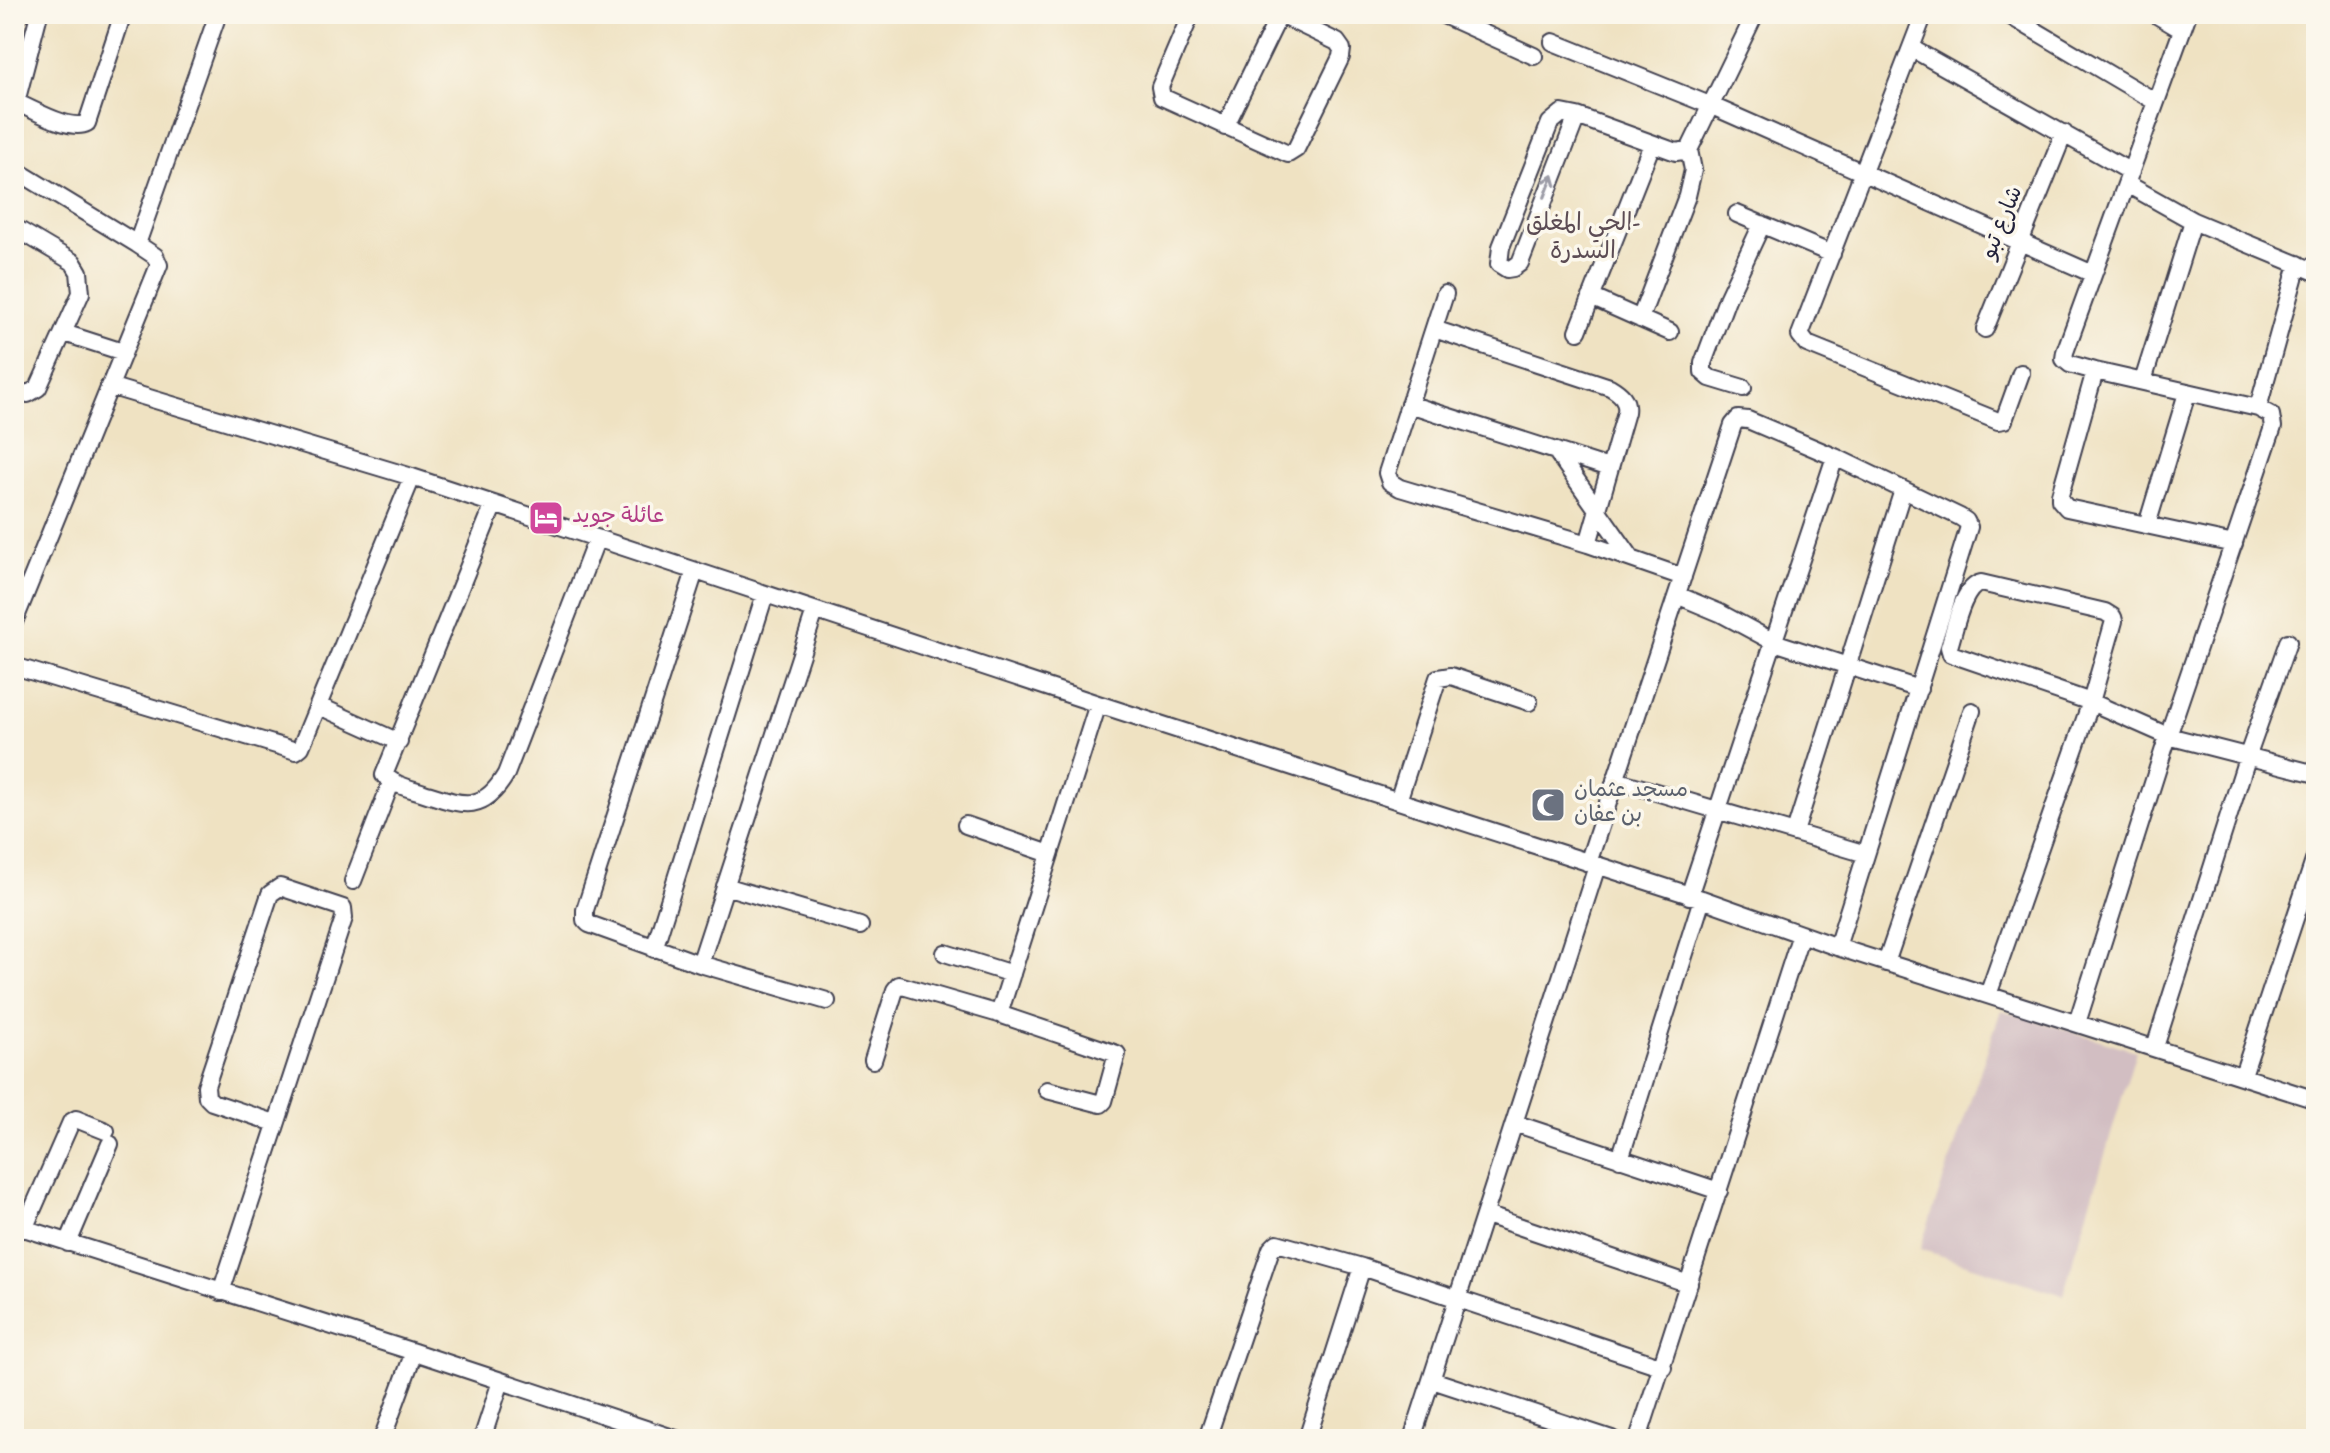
<svg xmlns="http://www.w3.org/2000/svg" width="2330" height="1453" viewBox="0 0 2330 1453" font-family="'Gochi Hand','Playpen Sans Arabic',sans-serif">
	<rect width="100%" height="100%" fill="#fbf7ec"/>
	<filter id="ink" filterUnits="userSpaceOnUse"><feTurbulence type="fractalNoise" baseFrequency=".0125" numOctaves="2"/><feDisplacementMap in="SourceGraphic" scale="16" xChannelSelector="R" yChannelSelector="G"/><feConvolveMatrix kernelMatrix="1 2 1 2 8 2 1 2 1" color-interpolation-filters="sRGB"/></filter>
	<filter id="wash" filterUnits="userSpaceOnUse"><feTurbulence type="fractalNoise" baseFrequency=".006" numOctaves="4" result="noise"/><feDisplacementMap in="SourceGraphic" scale="32" xChannelSelector="R" yChannelSelector="G"/><feGaussianBlur stdDeviation="1.8" result="paint"/><feColorMatrix in="noise" values="0 0 0 0 0 0 0 0 0 0 0 0 0 0 0 0 0 1.4 0 .05"/><feComposite in="paint" operator="in"/></filter>
	<g filter="url(#wash)">
		<rect width="100%" height="100%" fill="#efe2c2"/>
		<!-- industrial -->
		<path fill="#d2bec2" d="M2001,1010L2136,1051L2063,1295L1920,1249Z"/>
	</g>
	<g filter="url(#ink)">
		<g fill="none" stroke-linecap="round" stroke-linejoin="round">
			<defs>
				<path id="minor" d="M1191,14L1160,87L1162,97L1288,154L1296,149L1341,57L1342,49L1337,42L1279,14
					M1441,14L1534,56
					M1924,14L1800,335L1807,344L1998,421L2004,420L2021,373
					M2007,14L2156,102
					M2155,14L2182,30
					M1553,42L1712,106L2093,274
					M1911,48L2131,172
					M15,102C33,109 70,132 87,123L123,14
					M14,110L39,14
					M1577,116L1520,263L1513,268L1507,269L1499,264L1501,247L1550,123L1562,113L1577,116L1676,152L1689,150L1755,14
					M1225,127L1280,14
					M14,169L137,244L155,256L159,265L14,622
					M2127,184L2193,221L2316,272
					M1737,214L1832,254
					M14,227L73,262L79,272L81,293L38,388L28,394L14,391
					M137,244L218,14
					M1445,294L1387,473L1390,482L1400,488L1588,544L1683,577
					M1591,297L1670,332
					M1640,319L1687,196L1693,170L1689,150
					M1434,329L1610,387C1620,393 1628,399 1626,412L1588,544
					M1985,329L2064,133
					M1578,331L1652,144
					M64,333L123,352
					M2095,371L2060,495V500L2067,508L2234,544
					M2143,381L2193,221
					M109,386L412,477L1098,704L1702,899L1837,947L2316,1100
					M1743,388L1710,378L1703,372V363L1727,299L1762,224
					M1409,404L1609,468
					M2258,408L2298,264
					M1556,451L1632,559
					M494,504L384,775C396,786 409,788 424,793C462,805 483,814 506,774L597,538
					M2147,525L2187,393
					M695,571L585,910V920L589,924L700,964L815,611
					M1677,595L1720,613L1774,642L1919,689
					M14,666L296,751L301,747L412,477
					M319,706L399,742
					M1615,780L1866,854
					M1398,801L1438,678L1451,676L1529,702
					M966,825L1050,854
					M1795,832L1903,490
					M1588,863L1733,425L1738,419L1748,420L1835,457L1960,517L1966,521L1969,527L1837,947
					M353,881L389,788L394,784
					M725,886L860,926
					M1689,896L1835,457
					M654,949L765,594
					M945,953L1012,974
					M1886,963L1972,711
					M700,964L827,1001
					M1988,995L2091,702L2114,621L2113,617L2105,612L1981,583C1962,587 1955,629 1949,647L1951,654L2091,702L2168,736L2316,774
					M999,1014L1098,704
					M2077,1023L2168,736L2273,427L2271,415L2258,408L2095,371L2070,364L2064,359L2065,352L2188,14
					M2155,1047L2248,755L2288,642
					M873,1060L895,990L899,985L999,1014L1117,1054L1104,1101L1101,1104L1047,1090
					M2243,1075L2316,855
					M1514,1123L1719,1191
					M1620,1159L1702,899
					M1486,1215L1689,1284
					M14,1225L414,1352L676,1439
					M24,1229L71,1122L76,1119L106,1131
					M68,1243L110,1144
					M221,1292L344,918L343,908L280,887L270,894L206,1086L207,1097L212,1102L275,1123
					M1432,1380L1612,1439
					M382,1439L414,1352
					M482,1439L501,1381
					M1207,1439L1271,1249L1277,1243L1362,1267L1663,1367
					M1307,1439L1362,1267
					M1412,1439L1597,866
					M1638,1439L1801,934"/>
			</defs>
			<!-- minor casing -->
			<use href="#minor" stroke="#413f4f" stroke-width="20"/>
			<!-- minor -->
			<use href="#minor" stroke="#fff" stroke-width="16"/>
		</g>
		<!-- one-way arrows -->
		<defs><path id="oneway-shaft" d="M-6 0H5M1.5-3L5.5 0L1.5 3" fill="none" stroke-width="1.6" stroke-linecap="round" stroke-linejoin="round" transform="scale(2)"/></defs>
		<use stroke="#9c9ca7" href="#oneway-shaft" transform="translate(1549 186) rotate(-69)"/>
	</g>
	<!-- icons -->
	<defs>
		<symbol id="hotel-square" viewBox="-11 -11 22 22"><rect x="-9" y="-9" width="18" height="18" rx="4" fill="#d1479c" stroke="#fbf7ec"/><path d="M-6-4.5h1.5V1H6V5H4.5V3h-9V5H-6ZM-4 0a1.8 1.8 0 1 1 3.6 0ZM.5 0V-2.5h3Q6-2.5 6 0Z" fill="#fff"/></symbol>
		<symbol id="mosque-square" viewBox="-11 -11 22 22"><rect x="-9" y="-9" width="18" height="18" rx="4" fill="#6b7280" stroke="#fbf7ec"/><path d="M3.5-4.9A6 6 0 1 0 3.5 4.9A5 5 0 1 1 3.5-4.9Z" fill="#fff"/></symbol>
	</defs>
	<g fill-rule="evenodd">
		<use href="#hotel-square" x="526" y="498" width="40" height="40"/>
		<use href="#mosque-square" x="1528" y="785" width="40" height="40"/>
	</g>
	<g text-anchor="middle" dominant-baseline="central" stroke-width="7" stroke-linejoin="round" paint-order="stroke">
		<!-- street labels -->
		<g font-size="22" fill="#22223b" stroke="#fbf7ec">
			<text transform="translate(2004 223) rotate(-68)">شارع تبو</text>
		</g>
		<!-- hotel labels -->
		<g font-size="22" fill="#b23c85" stroke="#fbf7ec" text-anchor="start">
			<text x="572" y="518">عائلة جويد</text>
		</g>
		<!-- worship labels -->
		<g font-size="22" fill="#5b616d" stroke="#fbf7ec" text-anchor="start">
			<text x="1574" y="792">مسجد عثمان<tspan x="1574" dy="25">بن عفان</tspan></text>
		</g>
		<!-- neighbourhood labels -->
		<g font-size="24" fill="#5c4c54" stroke="#fbf7ec">
			<text x="1583" y="225">الحي المغلق-<tspan x="1583" dy="28">السدرة</tspan></text>
		</g>
	</g>
	<!-- margin -->
	<rect width="2330" height="1453" fill="none" stroke="#fbf7ec" stroke-width="48"/>
</svg>
